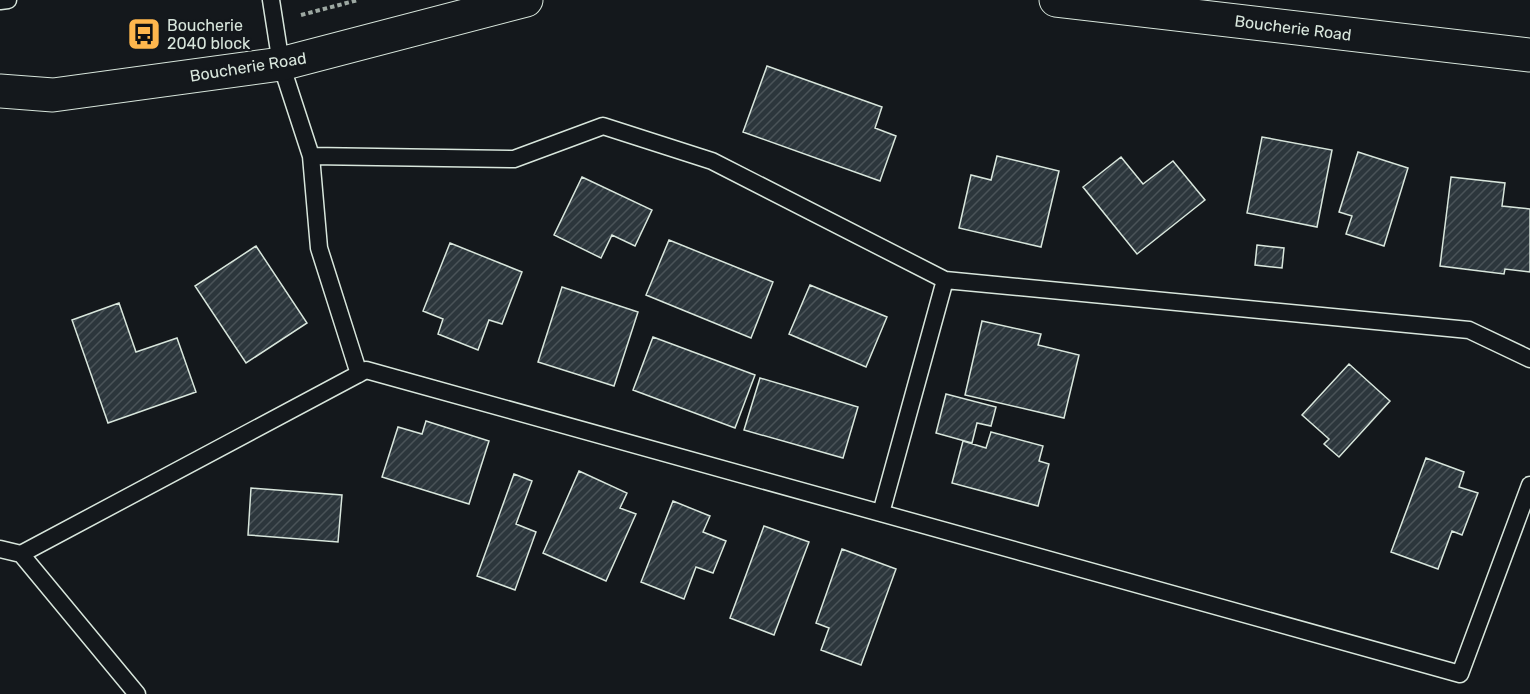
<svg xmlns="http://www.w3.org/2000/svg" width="1530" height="694" viewBox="0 0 1530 694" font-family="Rubik,sans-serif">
	<defs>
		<pattern id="building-hatch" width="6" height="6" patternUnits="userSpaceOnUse" patternTransform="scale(1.5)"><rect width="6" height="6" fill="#2c363c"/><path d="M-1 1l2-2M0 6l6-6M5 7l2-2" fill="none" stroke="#4a5358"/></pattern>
	</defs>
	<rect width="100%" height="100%" fill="#14181c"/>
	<!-- building -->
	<path fill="url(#building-hatch)" stroke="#d8e6dc" stroke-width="1.5" d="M767,66L882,107L875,128L896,136L880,181L743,132Z
		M1262,137L1332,150L1317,227L1247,213Z
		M1358,152L1408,168L1384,246L1346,234L1352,216L1339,212Z
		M997,156L1059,171L1041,247L959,228L971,175L991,180Z
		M1121,157L1143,184L1173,161L1205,200L1137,254L1083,187Z
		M582,177L652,210L635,246L612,235L601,258L554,235Z
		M1451,177L1505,183L1502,206L1530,209V272L1505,269L1504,274L1440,266Z
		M669,240L773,282L751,338L646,295Z
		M450,243L522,272L502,324L489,320L478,350L438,334L443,319L423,311Z
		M1257,245L1284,248L1282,268L1255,265Z
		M256,246L307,323L246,363L195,286Z
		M810,285L887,317L866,367L789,334Z
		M562,287L638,312L614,386L538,362Z
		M119,303L136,352L177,338L196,392L108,423L72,320Z
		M982,321L1041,334L1038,345L1079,355L1064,418L965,395Z
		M653,337L755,375L735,428L633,390Z
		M1349,364L1390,401L1339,457L1324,444L1329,439L1302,415Z
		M760,378L858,407L843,458L744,430Z
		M946,394L996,407L991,426L977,423L972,443L936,433Z
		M426,421L489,441L469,504L382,477L398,427L422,434Z
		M991,432L1043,446L1039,461L1049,464L1038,506L952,483L963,441L986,448Z
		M1426,458L1464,472L1459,487L1478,493L1462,535L1452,531L1438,569L1391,552Z
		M579,471L627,493L620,508L636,514L606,581L543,553Z
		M514,474L532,481L516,524L536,532L515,590L477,576Z
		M251,488L342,495L338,542L248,535Z
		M673,501L710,516L703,532L726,541L713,573L696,567L684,599L641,582Z
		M764,526L809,542L774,635L730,618Z
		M842,549L896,569L861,665L821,650L829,628L816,623Z"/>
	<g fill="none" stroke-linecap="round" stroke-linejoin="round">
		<defs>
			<path id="lane" d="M271,0L281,64L311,156L319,248L359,374
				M0,1L8,0
				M311,156L514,159L603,126L712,161L945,280L1469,330L1530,359
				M881,513L945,280
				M0,549L21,554
				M137,694L21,554L366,370L1460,674L1530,485"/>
			<path id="secondary" d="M1056,0L1530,55
				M0,91L53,95L281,64L526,0"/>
		</defs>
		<!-- lane casing -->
		<use href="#lane" stroke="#d8e6dc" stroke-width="19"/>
		<!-- secondary casing -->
		<use href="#secondary" stroke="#d8e6dc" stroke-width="35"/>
		<!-- path -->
		<path stroke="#9da8a2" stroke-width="4" stroke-dasharray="4.5 3" stroke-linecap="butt" d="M301,15L358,0"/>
		<!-- lane -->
		<use href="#lane" stroke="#14181c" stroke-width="16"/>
		<!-- secondary -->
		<use href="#secondary" stroke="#14181c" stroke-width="33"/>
	</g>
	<!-- icons -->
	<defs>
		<symbol id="bus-square" viewBox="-11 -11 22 22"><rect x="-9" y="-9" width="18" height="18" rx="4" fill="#ffb74d" stroke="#14181c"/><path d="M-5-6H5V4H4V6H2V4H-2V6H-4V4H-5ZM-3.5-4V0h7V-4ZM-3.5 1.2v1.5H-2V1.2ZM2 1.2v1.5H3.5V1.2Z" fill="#111"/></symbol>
	</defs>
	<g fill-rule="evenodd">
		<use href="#bus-square" x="125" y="15" width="38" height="38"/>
	</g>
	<g text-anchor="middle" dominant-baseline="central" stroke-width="4.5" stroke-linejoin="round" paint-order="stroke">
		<!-- poi labels -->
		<g font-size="16" fill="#d8e6dc" stroke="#14181c" text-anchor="start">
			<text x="167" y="25">Boucherie<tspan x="167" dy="18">2040 block</tspan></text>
		</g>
		<!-- street labels -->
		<g font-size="16" fill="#d8e6dc" stroke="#14181c">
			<text transform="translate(1293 28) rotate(7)">Boucherie Road</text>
			<text transform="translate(248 67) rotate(-9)">Boucherie Road</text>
		</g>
	</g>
</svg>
